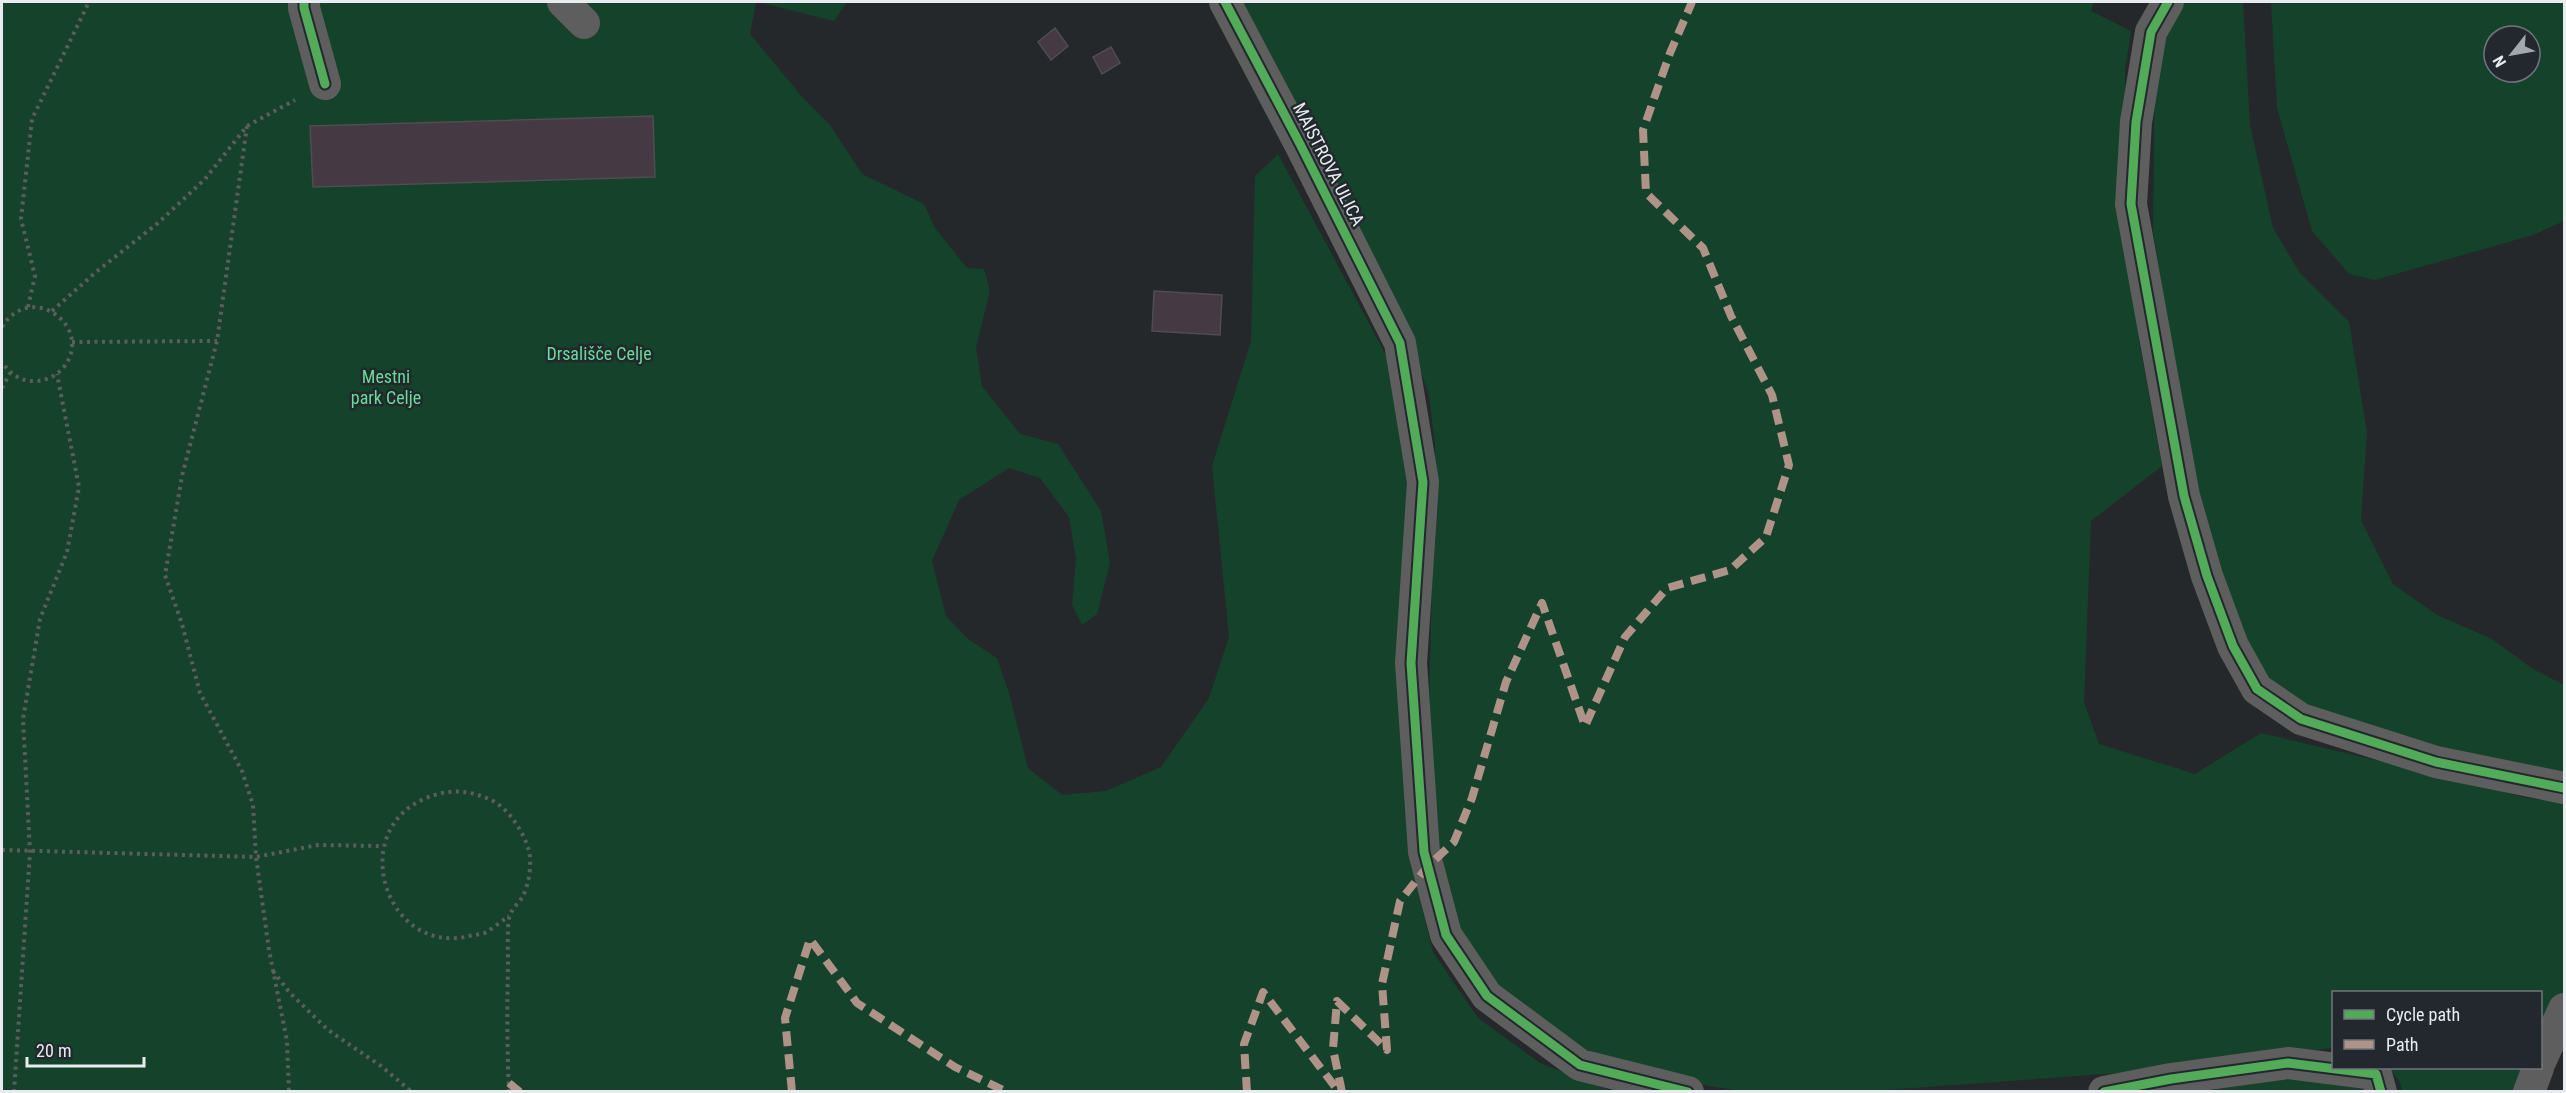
<svg xmlns="http://www.w3.org/2000/svg" width="2566" height="1093" viewBox="0 0 2566 1093" font-family="'Roboto Condensed',sans-serif">
	<rect width="100%" height="100%" fill="#25282b"/>
	<!-- green -->
	<path fill="#15422a" fill-rule="evenodd" d="M2,2H756L750,34L803,98L830,125L862,174L924,204L935,228L967,268L984,269L990,291L976,347L982,386L1020,434L1058,444L1101,511L1110,563L1097,614L1082,625L1072,605L1076,559L1069,517L1040,478L1009,468L959,500L932,561L946,616L968,639L997,658L1009,693L1028,768L1062,795L1106,791L1161,767L1209,698L1229,637L1212,466L1251,341L1255,176L1278,154L1394,370L1410,444L1404,730L1415,880L1433,952L1478,1018L1540,1063L1611,1091L2,1092Z
		M758,2H847L834,21Z
		M1236,2H2094L2091,11L2131,31L2125,70L2126,238L2140,346L2162,466L2091,521L2084,702L2099,744L2195,774L2261,733L2469,782L2521,797L2564,803V992L2541,1033L2540,992H2334L2333,1048L2118,1073L1873,1091L1736,1090L1681,1082L1613,1061L1558,1038L1503,1004L1457,931L1438,862L1429,709L1435,445L1429,395L1410,340Z
		M2175,2H2243L2250,125L2273,228L2300,273L2349,322L2367,432L2361,520L2393,584L2437,615L2492,639L2533,669L2564,685V780L2317,715L2250,672L2187,452L2153,231L2155,63Z
		M2271,2H2564V221L2533,235L2375,280L2349,274L2312,231L2277,108ZM2494,36H2530V72H2494Z
		M2389,1068H2525L2514,1092L2402,1091L2400,1082Z
		M2320,1077L2365,1088L2367,1092H2159L2203,1086Z"/>
	<!-- building -->
	<path fill="#453943" stroke="#4e4d50" stroke-width="1.5" d="M1055,28L1068,46L1051,60L1038,42Z
		M1111,47L1120,63L1102,74L1093,57Z
		M653,116L655,177L313,187L310,126Z
		M1154,291L1222,295L1220,335L1152,331Z"/>
	<g fill="none" stroke-linecap="round" stroke-linejoin="round">
		<!-- path -->
		<path stroke="#5c5e5e" stroke-width="4" stroke-dasharray="3 4.5" stroke-linecap="butt" d="M247,126L217,341L182,476L165,575L182,624L200,693L242,771L253,805L256,857L269,950L287,1041L289,1092
			M28,307L35,276L21,219L32,119L89,2
			M52,311L96,272L158,223L205,179L247,126L295,100
			M2,327C32,279 96,329 63,368C56,376 46,381 35,381C21,382 9,373 2,362
			M72,342L217,341
			M2,388L10,373
			M2,850L256,857L318,845L383,846
			M273,971L290,993L328,1030L381,1066L412,1092
			M14,1092L30,852L23,719L40,619L67,552L79,487L57,374
			M509,1092C507,1049 507,1007 508,964C508,950 507,934 509,919C510,910 519,903 523,896C529,884 532,864 529,851C524,832 507,806 489,799C465,789 447,789 424,799C348,832 385,952 465,937C472,935 480,935 487,932C494,927 502,921 509,916"/>
		<!-- street -->
		<path stroke="#5e5e5e" stroke-width="32" d="M304,2V8L325,84
			M563,2L584,23
			M1225,2L1300,144L1400,343L1423,482L1411,663L1424,852L1446,935L1487,996L1580,1065L1688,1092
			M2168,2L2151,32L2136,122L2131,204L2184,496L2207,576L2233,646L2257,689L2301,719L2436,762L2564,788
			M2540,1062L2564,1009
			M2104,1092L2171,1079L2288,1063L2376,1074L2381,1092
			M2529,1092L2538,1068"/>
		<!-- quiet -->
		<path stroke="#af9288" stroke-width="8" stroke-dasharray="15 8" stroke-linecap="butt" d="M509,1083L520,1092
			M792,1092L785,1018L810,939L857,1003L955,1067L1007,1092
			M1247,1092L1244,1044L1263,992L1339,1092
			M1342,1092L1333,1049L1337,1001L1387,1050L1382,984L1400,901L1427,867L1454,842L1472,798L1506,682L1542,603L1585,726L1625,637L1667,588L1730,570L1766,537L1789,465L1772,395L1731,316L1703,248L1646,193L1643,130L1670,53L1692,2"/>
		<defs>
			<path id="cycleway" d="M304,2V8L325,84
				M1225,2L1300,144L1400,343L1423,482L1411,663L1424,852L1446,935L1487,996L1580,1065L1688,1092
				M2168,2L2151,32L2136,122L2131,204L2184,496L2207,576L2233,646L2257,689L2301,719L2436,762L2564,788
				M2104,1092L2171,1079L2288,1063L2376,1074L2381,1092"/>
		</defs>
		<!-- cycleway casing -->
		<use href="#cycleway" stroke="#22282e" stroke-width="13"/>
		<!-- cycleway -->
		<use href="#cycleway" stroke="#51ab58" stroke-width="9"/>
	</g>
	<g text-anchor="middle" dominant-baseline="central" stroke-width="5" stroke-linejoin="round" paint-order="stroke">
		<!-- street labels -->
		<g font-size="18" fill="#e8ecf0" stroke="#22282e">
			<text transform="translate(1329 164) rotate(63)">MAISTROVA ULICA</text>
		</g>
		<!-- park labels -->
		<g font-size="18" fill="#69dc98" stroke="#22282e">
			<text x="599" y="353">Drsališče Celje</text>
			<text x="386" y="376">Mestni<tspan x="386" dy="21">park Celje</tspan></text>
		</g>
	</g>
	<!-- border -->
	<rect width="2566" height="1093" fill="none" stroke="#e8ecf0" stroke-width="6"/>
	<!-- legend -->
	<rect x="2332" y="991" width="210" height="78" fill="#22282e" stroke="#71767c" stroke-width="1.5"/>
	<rect x="2344" y="1010" width="30" height="9" fill="#51ab58" stroke="#71767c" stroke-width="1.5"/>
	<text x="2386" y="1021" font-size="18" fill="#e8ecf0">Cycle path</text>
	<rect x="2344" y="1040" width="30" height="9" fill="#af9288" stroke="#71767c" stroke-width="1.5"/>
	<text x="2386" y="1051" font-size="18" fill="#e8ecf0">Path</text>
	<!-- north arrow -->
	<g transform="translate(2512 54) rotate(239)"><circle r="28" fill="#22282e" stroke="#71767c" stroke-width="1.5"/>
	<path d="M0-4.5L10 22L0 15L-10 22Z" fill="#a4a7ab"/>
	<text y="-9" font-size="16" font-weight="bold" text-anchor="middle" fill="#e8ecf0">N</text>
	</g>
	<!-- scale -->
	<path d="M27 1057v9h117v-9" fill="none" stroke="#e8ecf0" stroke-width="3"/>
	<text x="36" y="1057" font-size="18" fill="#e8ecf0" stroke="#22282e" stroke-width="4.5" paint-order="stroke">20 m</text>
</svg>
